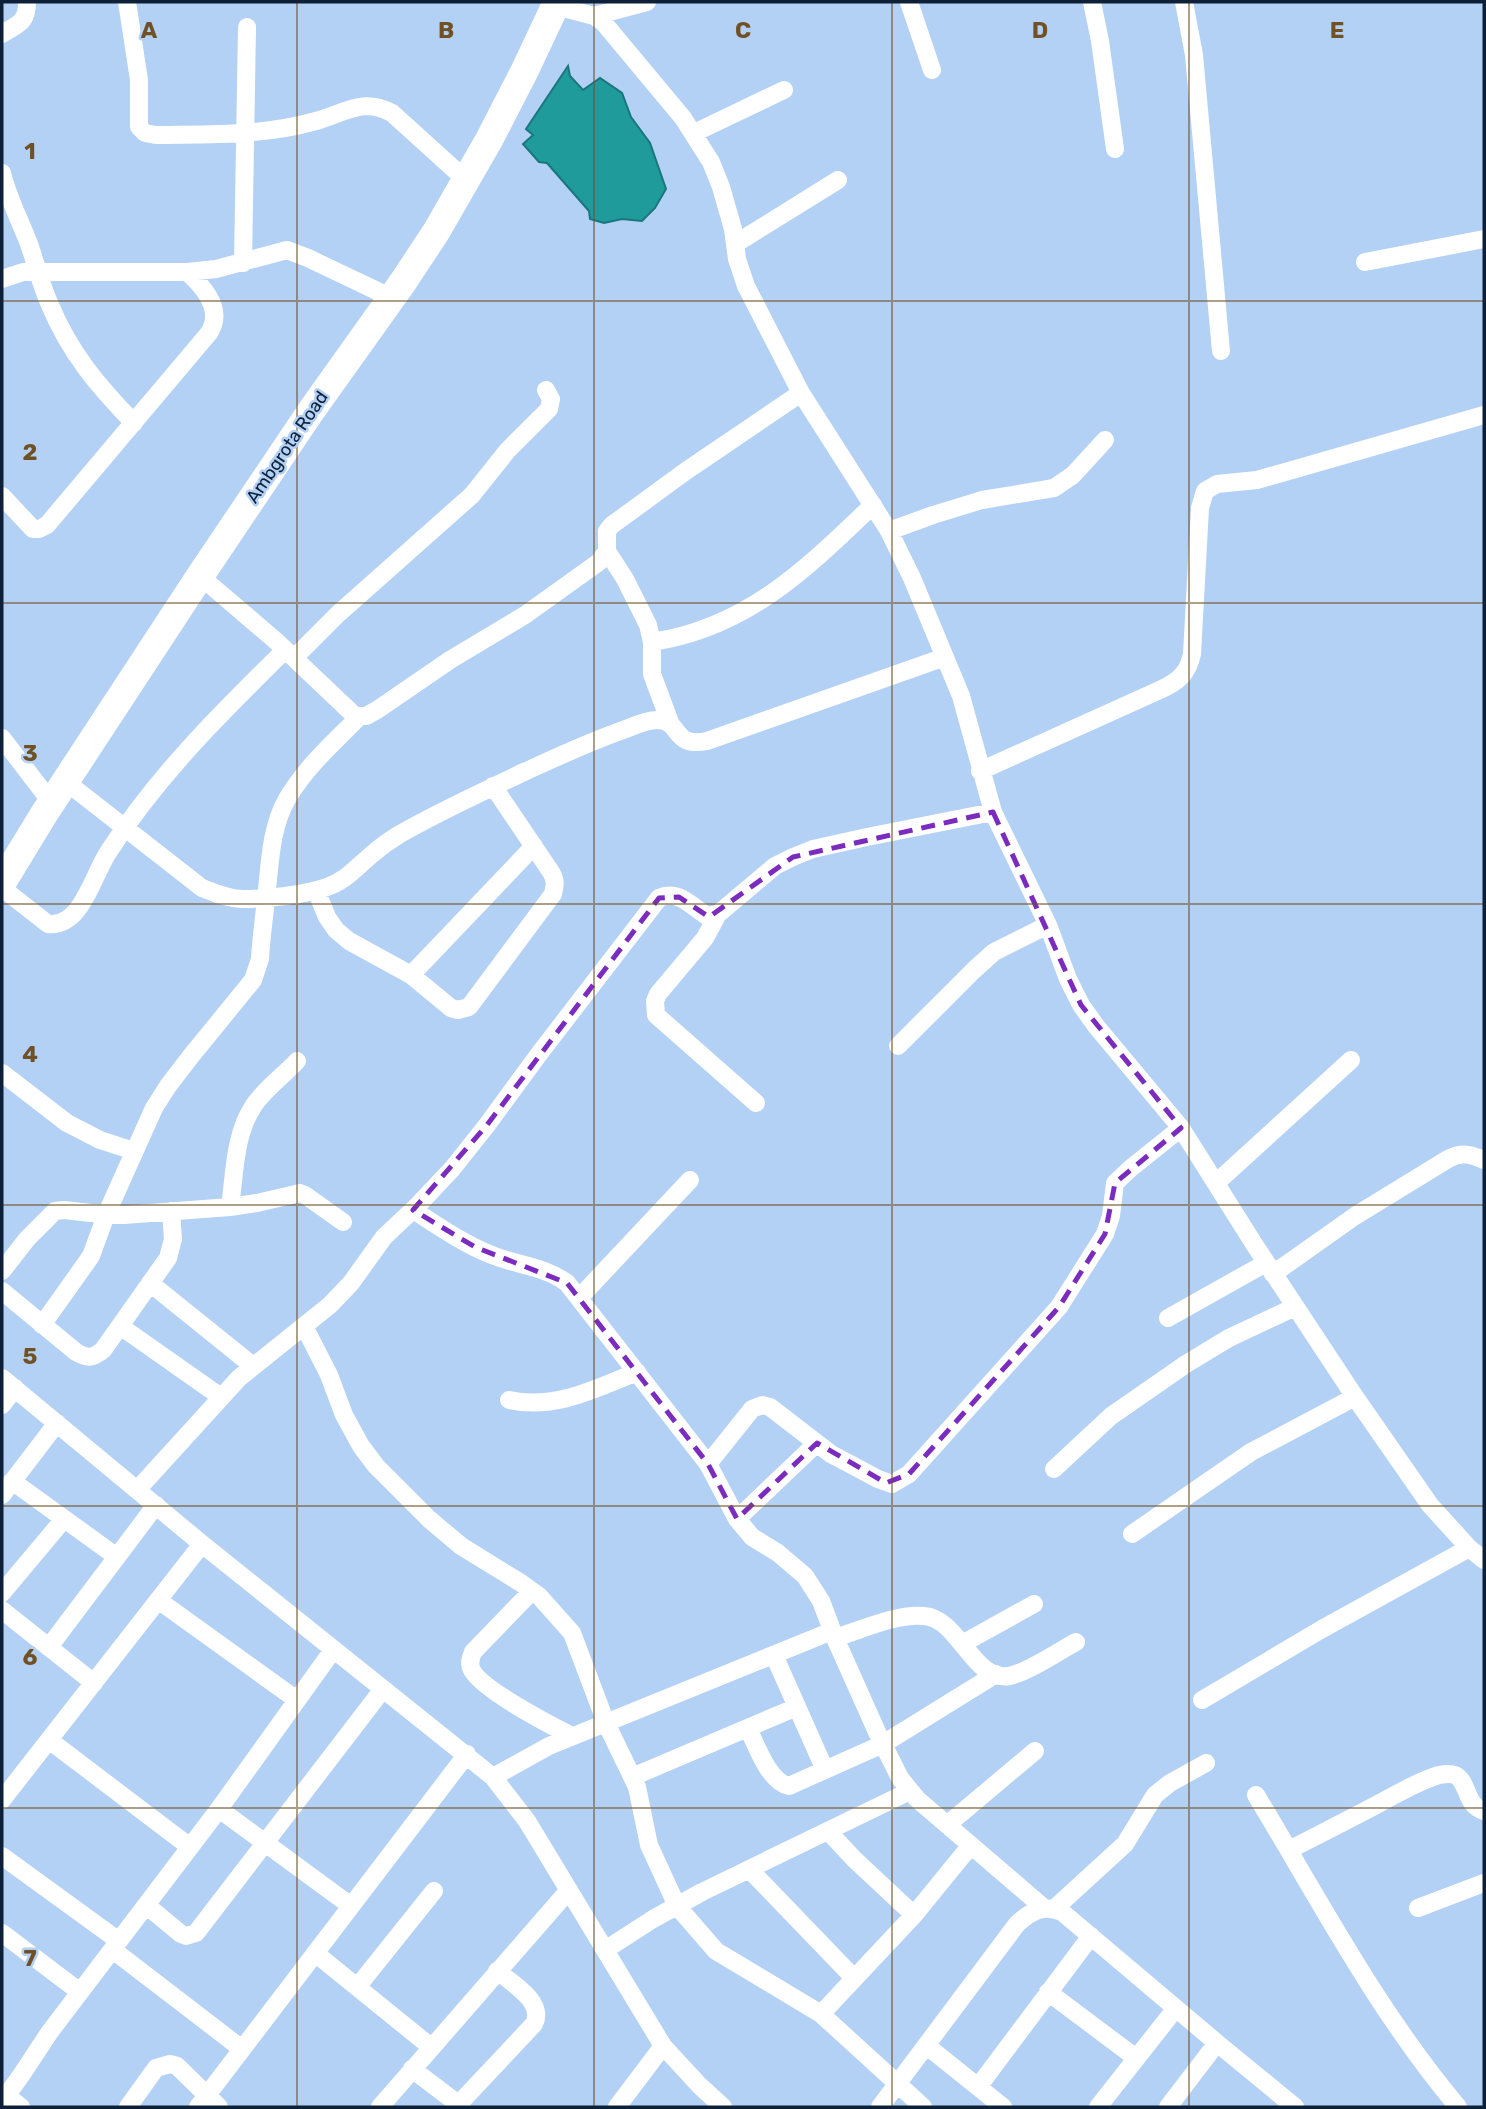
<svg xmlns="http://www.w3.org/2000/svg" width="1486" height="2109" viewBox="0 0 1486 2109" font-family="Rubik,sans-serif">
	<rect width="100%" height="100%" fill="#b3d0f5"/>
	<!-- water -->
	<path fill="#1f9b9b" stroke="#1a767d" stroke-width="2" d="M568,66L570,76L583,90L600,78L622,93L631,117L650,143L666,189L655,208L642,221L622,219L604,223L590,219L589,211L547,163L539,162L523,144L533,135L526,129Z"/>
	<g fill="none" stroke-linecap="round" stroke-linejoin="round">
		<!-- minor -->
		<path stroke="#fff" stroke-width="18" d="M127,2L139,80V127L145,133L156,135C210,134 263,136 316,121C345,113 363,97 392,113L466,180
			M909,2L932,70
			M1092,2L1100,41L1115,149
			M1184,2L1194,55L1221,351
			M556,6L594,16L603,22L683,118L711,162L721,187L733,229L737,259L746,286L801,393L889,531L912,578L961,696L993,812L1048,925L1068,979L1081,1005L1096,1026L1181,1128L1254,1244L1355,1397L1430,1505L1469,1548L1484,1560
			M594,16L647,2
			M2,34C18,24 27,23 27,2
			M694,133L784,90
			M2,173C8,198 20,220 29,244C36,264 41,285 50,305C70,353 98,386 134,423
			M735,244L838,180
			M1365,262L1484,239
			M243,263L247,27
			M2,279L23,272H187L216,269L287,250L308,258L392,298
			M2,496L33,529H39L47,525L209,333C224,310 204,287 187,272
			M889,531L933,515L982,500L1054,488L1073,475L1105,440
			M607,551L625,579L648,625L652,642V674L671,725
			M200,576L276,641L355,716H366L377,710L450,660L525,615L599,562L607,551V531L612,525L686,471L801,393
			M652,642C747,628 806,569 873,505
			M294,658L338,614L472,495L507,451L549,409L551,399L546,390
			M2,738L51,802
			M980,771L1162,689C1179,681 1188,673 1192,654L1200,508L1205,491L1217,484L1257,480L1484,415
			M65,781L202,888C215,893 229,899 243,899C267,899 304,895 327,887C345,881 356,868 370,856C379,848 390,840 400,834C440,811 482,792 524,772C557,757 591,741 626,729C636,725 647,720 657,720C682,720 671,748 707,741L945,657
			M2,888L48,924C82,928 93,874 109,851C158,775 221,713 285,650
			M316,890L327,917L336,930L349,941L411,975L451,1008L458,1010L469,1007L553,894C555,885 556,880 551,872L493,786
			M718,914L705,938L658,994L655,1001L656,1015L756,1103
			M411,975L534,846
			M898,1046L974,970L994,952L1048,925
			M2,1073L67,1123L100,1140L134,1151
			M1216,1183L1351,1060
			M230,1207C235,1172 234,1135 254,1105C265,1089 284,1075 297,1061
			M413,1210C440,1227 469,1248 500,1258C524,1266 547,1268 567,1283L708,1464L737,1519L752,1537L778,1553L805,1576L821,1601L835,1638L877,1732L900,1778L917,1799L1044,1908
			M2,1271L27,1239L55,1211L64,1210L91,1213L124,1215L230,1207L257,1203L300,1193L305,1195L343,1222
			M1273,1274L1355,1216L1448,1159C1462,1152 1470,1154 1484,1160
			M150,1283L253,1366
			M2,1291L76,1352C88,1359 93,1358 103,1350L168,1258L173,1239L171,1211
			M579,1298L690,1180
			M1168,1318L1266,1263
			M42,1325L91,1256L106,1215L154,1108L168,1086L191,1056L253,980L260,959C261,939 264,919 266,899C270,865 270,829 287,799C306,767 333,743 359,717
			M120,1326L221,1397
			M304,1326L329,1375L344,1415L361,1446L376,1466L429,1519L461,1546L521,1583L539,1596L572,1633L606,1723L637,1787L649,1845L677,1906L716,1951L821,2014L923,2107
			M2,1378L202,1544L493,1777L527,1821L663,2046L700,2086L723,2107
			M509,1400C555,1410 595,1389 637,1372
			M2,1405L15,1388
			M708,1464L752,1409L762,1405L770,1407L831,1454L878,1479L892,1484L909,1474L1059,1307L1105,1234L1111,1216L1115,1183L1131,1168L1181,1128
			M1054,1469L1111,1416L1186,1364L1229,1338L1295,1307
			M12,1481L117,1557
			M137,1490L239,1378L330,1305L351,1283L384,1237L418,1205L452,1169L487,1125L539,1054L659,898C678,889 691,906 707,916L718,914L775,866L793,857L813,849L867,837L993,812
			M2,1495L57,1423
			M737,1519L817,1443
			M1132,1534L1251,1452L1355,1397
			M532,1591L473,1652C471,1657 469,1662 471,1668C478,1688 552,1726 572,1736
			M2,1593L64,1519
			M158,1600L297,1700
			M2,1610L94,1683
			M835,1638C861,1630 898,1613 924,1616C959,1618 973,1682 1009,1676C1027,1673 1059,1651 1076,1642
			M962,1644L1034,1604
			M49,1647L156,1505
			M774,1655L825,1770
			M1202,1700L1322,1629L1469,1548
			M748,1728C756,1745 769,1782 789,1786L883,1744L996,1674
			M49,1740L190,1847
			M493,1777L549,1746L832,1631
			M632,1777L797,1707
			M1256,1795C1320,1901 1378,2012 1458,2107
			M2,1800L202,1544
			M219,1809L351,1906
			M947,1825L1035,1751
			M828,1831L854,1859L914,1915
			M1289,1850C1320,1834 1350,1819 1380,1803C1399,1793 1418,1781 1439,1775C1444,1774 1450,1773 1455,1775C1469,1782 1465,1806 1484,1811
			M2,1856L119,1941
			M749,1869L854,1978
			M146,1905L181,1934L186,1936L196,1933L383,1689
			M1418,1908L1484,1883
			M1054,1909L1125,1844L1155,1795L1170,1783L1206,1763
			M2,1933L80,1992
			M113,1950L242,2049
			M605,1950L653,1919L702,1892L910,1791
			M315,1953L431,2047
			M358,1986L434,1891
			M1048,1992L1136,2058
			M821,2014L914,1915L971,1845
			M927,2046L1003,2107
			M412,2069L462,2107
			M978,2087L1091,1936
			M7,2096L21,2107
			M2,2102L22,2074L49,2033L219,1809L333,1650
			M128,2107L156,2068L170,2064L177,2066L219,2107
			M198,2107L467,1754
			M380,2107L569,1890
			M456,2107L534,2024C545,2002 512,1983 497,1971
			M617,2107L663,2046
			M880,2107L1017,1924C1031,1911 1044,1904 1062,1912L1217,2043L1295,2107
			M1098,2107L1176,2008
			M1168,2107L1217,2043"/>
		<!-- primary -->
		<path stroke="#fff" stroke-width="28" d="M2,883L44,814L200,576L311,411L403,282L436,232L489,140L525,70L557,2"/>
	</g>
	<!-- marked area -->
	<path fill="none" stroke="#7b2cbf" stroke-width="5" stroke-dasharray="14 9" stroke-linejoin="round" d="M993,812L1081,1005L1181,1128L1115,1183L1105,1234L1059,1307L909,1474L886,1483L817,1443L737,1519L708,1464L567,1283L475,1247L413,1210L487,1125L659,898L679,897L709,917L793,857Z"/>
	<!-- grid -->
	<path fill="none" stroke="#6f5125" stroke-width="2" stroke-opacity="0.55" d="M297,2V2107M594,2V2107M892,2V2107M1189,2V2107M2,301H1484M2,603H1484M2,904H1484M2,1205H1484M2,1506H1484M2,1808H1484"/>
	<g text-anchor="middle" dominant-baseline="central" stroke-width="5" stroke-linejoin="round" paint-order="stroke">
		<!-- street labels -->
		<g font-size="18" fill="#0d2037" stroke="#b3d0f5">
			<text transform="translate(287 447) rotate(-56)">Ambgrota Road</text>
		</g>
	</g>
	<g font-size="23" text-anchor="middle" font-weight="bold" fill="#6f5125" stroke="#b3d0f5" stroke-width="5" stroke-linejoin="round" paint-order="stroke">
		<text x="149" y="38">A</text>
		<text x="446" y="38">B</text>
		<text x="743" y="38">C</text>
		<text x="1040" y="38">D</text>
		<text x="1337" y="38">E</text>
		<text x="30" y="159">1</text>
		<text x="30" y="460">2</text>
		<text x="30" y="761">3</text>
		<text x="30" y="1062">4</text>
		<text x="30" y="1364">5</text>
		<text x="30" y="1665">6</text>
		<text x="30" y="1966">7</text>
	</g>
	<!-- border -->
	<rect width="1486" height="2109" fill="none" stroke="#0d2037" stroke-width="7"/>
</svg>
